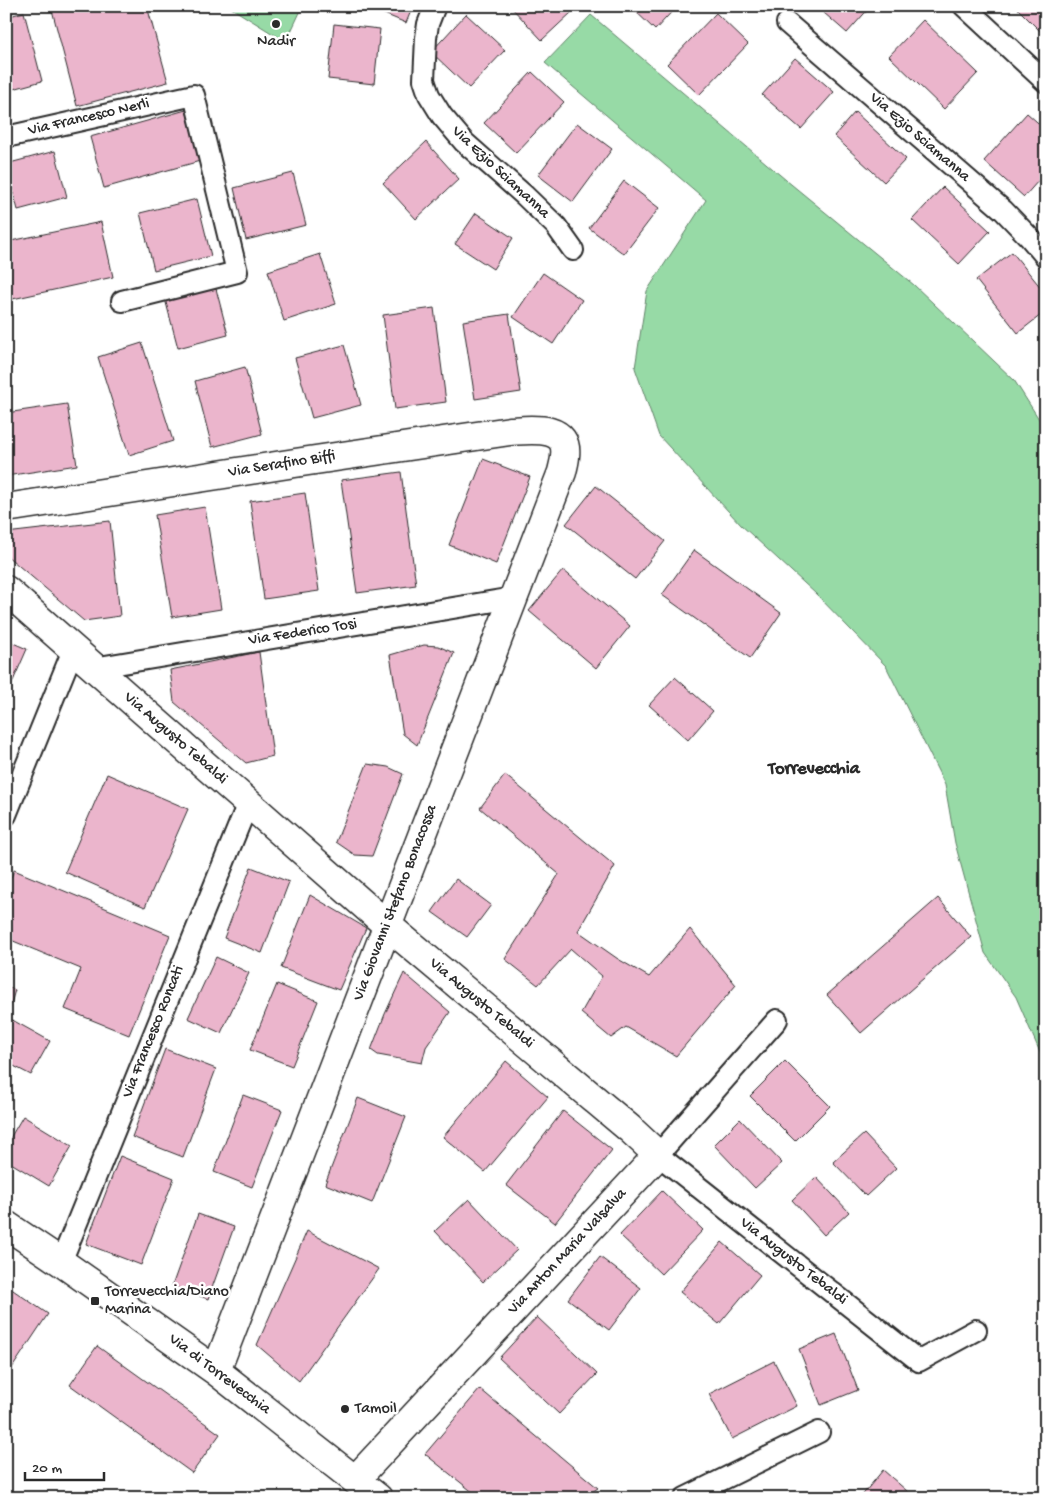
<svg xmlns="http://www.w3.org/2000/svg" width="1052" height="1504" viewBox="0 0 1052 1504" font-family="'Gochi Hand',sans-serif">
	<rect width="100%" height="100%" fill="#fff"/>
	<filter id="ink" filterUnits="userSpaceOnUse"><feTurbulence type="fractalNoise" baseFrequency=".02" numOctaves="2"/><feDisplacementMap in="SourceGraphic" scale="10" xChannelSelector="R" yChannelSelector="G"/><feConvolveMatrix kernelMatrix="1 2 1 2 8 2 1 2 1" color-interpolation-filters="sRGB"/></filter>
	<g filter="url(#ink)">
		<!-- green -->
		<path fill="#97daa6" stroke="#618268" d="M228,6H303L286,42Z
			M591,15L786,180L914,285L1014,380L1046,430V1066L1016,997L985,953L955,843L945,785L886,666L816,594L741,525L659,436L635,368L647,291L706,200L545,63Z"/>
		<!-- building -->
		<path fill="#ebb5cc" stroke="#2b2b2b" d="M51,6H147L168,82L77,106Z
			M365,6H413L406,23Z
			M510,6H566L572,12L542,40Z
			M630,6H677L655,30Z
			M816,6H871L847,33Z
			M1015,6H1046V37Z
			M24,12L42,81L6,91V17Z
			M716,13L748,44L699,95L667,64Z
			M466,14L505,50L469,88L431,52Z
			M923,20L978,73L944,109L889,56Z
			M334,24L380,29L374,84L328,79Z
			M795,58L834,92L801,129L762,95Z
			M532,72L564,102L516,153L484,123Z
			M186,110L200,161L104,188L90,137Z
			M855,112L906,159L884,182L834,136Z
			M1027,113L1046,130V172L1024,197L984,161Z
			M577,123L612,149L573,202L538,175Z
			M426,142L459,179L416,219L383,183Z
			M55,151L67,197L18,210L6,164Z
			M293,173L306,225L246,240L234,188Z
			M624,181L659,208L624,254L589,228Z
			M943,187L990,231L959,264L912,220Z
			M197,199L211,256L154,270L140,213Z
			M476,213L513,238L493,269L455,244Z
			M101,222L113,277L8,300L6,291V242Z
			M1012,252L1046,294V311L1018,333L976,280Z
			M320,254L336,304L284,321L268,271Z
			M543,273L582,300L553,344L513,317Z
			M214,281L228,335L178,348L164,295Z
			M434,308L446,402L395,409L383,315Z
			M509,314L521,392L475,399L463,321Z
			M142,343L173,441L129,455L98,357Z
			M344,345L361,405L312,418L295,358Z
			M245,367L262,434L212,447L195,381Z
			M67,404L77,465L6,476V413Z
			M483,459L530,477L496,564L449,545Z
			M401,472L416,585L357,593L341,480Z
			M596,486L665,541L635,579L566,524Z
			M305,493L319,591L264,599L250,501Z
			M205,507L221,609L172,617L155,515Z
			M110,521L120,616L84,621L6,555V533Z
			M694,550L781,613L750,658L662,595Z
			M563,570L630,626L596,668L529,611Z
			M6,640L27,649L6,697Z
			M424,645L438,646L454,653L417,745L403,734L390,655Z
			M259,652L273,756L246,763L174,702L170,670Z
			M675,677L713,711L688,740L649,705Z
			M367,764L388,767L403,774L372,856L355,855L336,842Z
			M107,774L188,809L145,907L65,872Z
			M505,775L615,866L578,931L618,959L649,977L690,929L736,985L676,1056L626,1027L611,1038L581,1013L602,976L571,949L538,985L505,959L559,874L480,808Z
			M251,867L289,882L262,953L224,938Z
			M14,870L170,935L129,1035L65,1009L81,969L6,938V890Z
			M456,879L491,905L467,937L432,912Z
			M310,895L366,928L339,990L281,968Z
			M938,898L971,937L861,1033L827,995Z
			M216,957L249,973L221,1033L188,1018Z
			M404,973L450,1012L426,1047L422,1063L378,1055L371,1050L385,1014Z
			M277,984L318,1001L292,1066L250,1050Z
			M6,986L15,990L7,1017L50,1041L31,1075L6,1062Z
			M165,1049L216,1069L183,1157L132,1137Z
			M506,1061L548,1097L485,1172L443,1137Z
			M785,1061L830,1106L795,1141L750,1096Z
			M243,1095L282,1110L252,1187L214,1172Z
			M358,1098L406,1117L372,1203L325,1184Z
			M563,1111L612,1150L555,1223L506,1185Z
			M23,1116L72,1146L49,1186L6,1160V1145Z
			M740,1119L782,1163L755,1188L714,1145Z
			M864,1134L896,1168L866,1196L833,1162Z
			M120,1156L174,1178L141,1265L86,1244Z
			M816,1177L849,1212L824,1235L792,1200Z
			M662,1191L703,1230L661,1274L620,1235Z
			M469,1199L517,1250L483,1282L435,1231Z
			M198,1214L234,1227L208,1299L172,1286Z
			M307,1231L379,1269L299,1381L257,1345Z
			M722,1242L760,1275L719,1324L680,1292Z
			M600,1257L641,1288L609,1330L568,1299Z
			M7,1286L48,1314L6,1377V1287Z
			M537,1317L597,1374L559,1414L499,1358Z
			M836,1334L858,1390L821,1405L799,1349Z
			M97,1346L220,1434L192,1473L70,1385Z
			M774,1361L797,1406L732,1439L709,1394Z
			M480,1389L598,1488L583,1498H480L425,1454Z
			M883,1470L915,1498H860Z"/>
		<g fill="none" stroke-linecap="round" stroke-linejoin="round">
			<defs>
				<path id="street" d="M435,6L428,24L426,38L424,80L429,95L442,116L464,142L524,195L556,226L573,250
					M964,6L1046,82
					M787,23L1003,210L1030,238L1046,257
					M6,137L194,95L237,272L122,301
					M93,668L513,598
					M6,815L73,650
					M777,1020L658,1155L919,1361L976,1330
					M61,1262L248,803
					M685,1498L819,1432"/>
				<path id="secondary" d="M6,508L295,463L510,431C530,430 569,424 565,456C565,461 563,467 562,472L216,1371
					M6,590L388,926L630,1129L658,1155L355,1480
					M6,1225L61,1262L216,1371L378,1498"/>
			</defs>
			<!-- street casing -->
			<use href="#street" stroke="#2b2b2b" stroke-width="24"/>
			<!-- secondary casing -->
			<use href="#secondary" stroke="#2b2b2b" stroke-width="31"/>
			<!-- street -->
			<use href="#street" stroke="#fff" stroke-width="20"/>
			<!-- secondary -->
			<use href="#secondary" stroke="#fff" stroke-width="28"/>
		</g>
	</g>
	<!-- markers -->
	<g fill="#2b2b2b" stroke="#fff" stroke-width="2">
		<circle cx="276" cy="24" r="5"/>
		<rect x="90" y="1296" width="10" height="10" rx="2.5"/>
		<circle cx="345" cy="1409" r="5"/>
	</g>
	<g text-anchor="middle" dominant-baseline="central" stroke-width="5" stroke-linejoin="round" paint-order="stroke">
		<!-- poi labels -->
		<g font-size="16" fill="#2b2b2b" stroke="#fff" text-anchor="start">
			<text x="276" y="42" text-anchor="middle">Nadir</text>
			<text x="105" y="1292">Torrevecchia/Diano<tspan x="105" dy="18">Marina</tspan></text>
			<text x="355" y="1409">Tamoil</text>
		</g>
		<!-- street labels -->
		<g font-size="16" fill="#2b2b2b" stroke="#fff">
			<text transform="translate(89 118) rotate(-13)">Via Francesco Nerli</text>
			<text transform="translate(919 138) rotate(41)">Via Ezio Sciamanna</text>
			<text transform="translate(500 173) rotate(43)">Via Ezio Sciamanna</text>
			<text transform="translate(282 465) rotate(-9)">Via Serafino Biffi</text>
			<text transform="translate(303 633) rotate(-9)">Via Federico Tosi</text>
			<text transform="translate(175 739) rotate(41)">Via Augusto Tebaldi</text>
			<text transform="translate(396 903) rotate(-69)">Via Giovanni Stefano Bonacossa</text>
			<text transform="translate(481 1004) rotate(40)">Via Augusto Tebaldi</text>
			<text transform="translate(154 1032) rotate(-68)">Via Francesco Roncati</text>
			<text transform="translate(568 1252) rotate(-47)">Via Anton Maria Valsalva</text>
			<text transform="translate(793 1262) rotate(38)">Via Augusto Tebaldi</text>
			<text transform="translate(219 1375) rotate(37)">Via di Torrevecchia</text>
		</g>
		<!-- neighbourhood labels -->
		<g font-size="18" font-weight="bold" fill="#2b2b2b" stroke="#fff">
			<text x="814" y="769">Torrevecchia</text>
		</g>
	</g>
	<!-- margin -->
	<rect width="1052" height="1504" fill="none" stroke="#fff" stroke-width="25"/>
	<rect x="12" y="12" width="1027" height="1479" fill="none" stroke="#2b2b2b" stroke-width="2" filter="url(#ink)"/>
	<!-- scale -->
	<path d="M25 1472v8h79v-8" fill="none" stroke="#2b2b2b" stroke-width="2.5"/>
	<text x="32" y="1472" font-size="15" fill="#2b2b2b" stroke="#ffffff" stroke-width="4" paint-order="stroke">20 m</text>
</svg>
